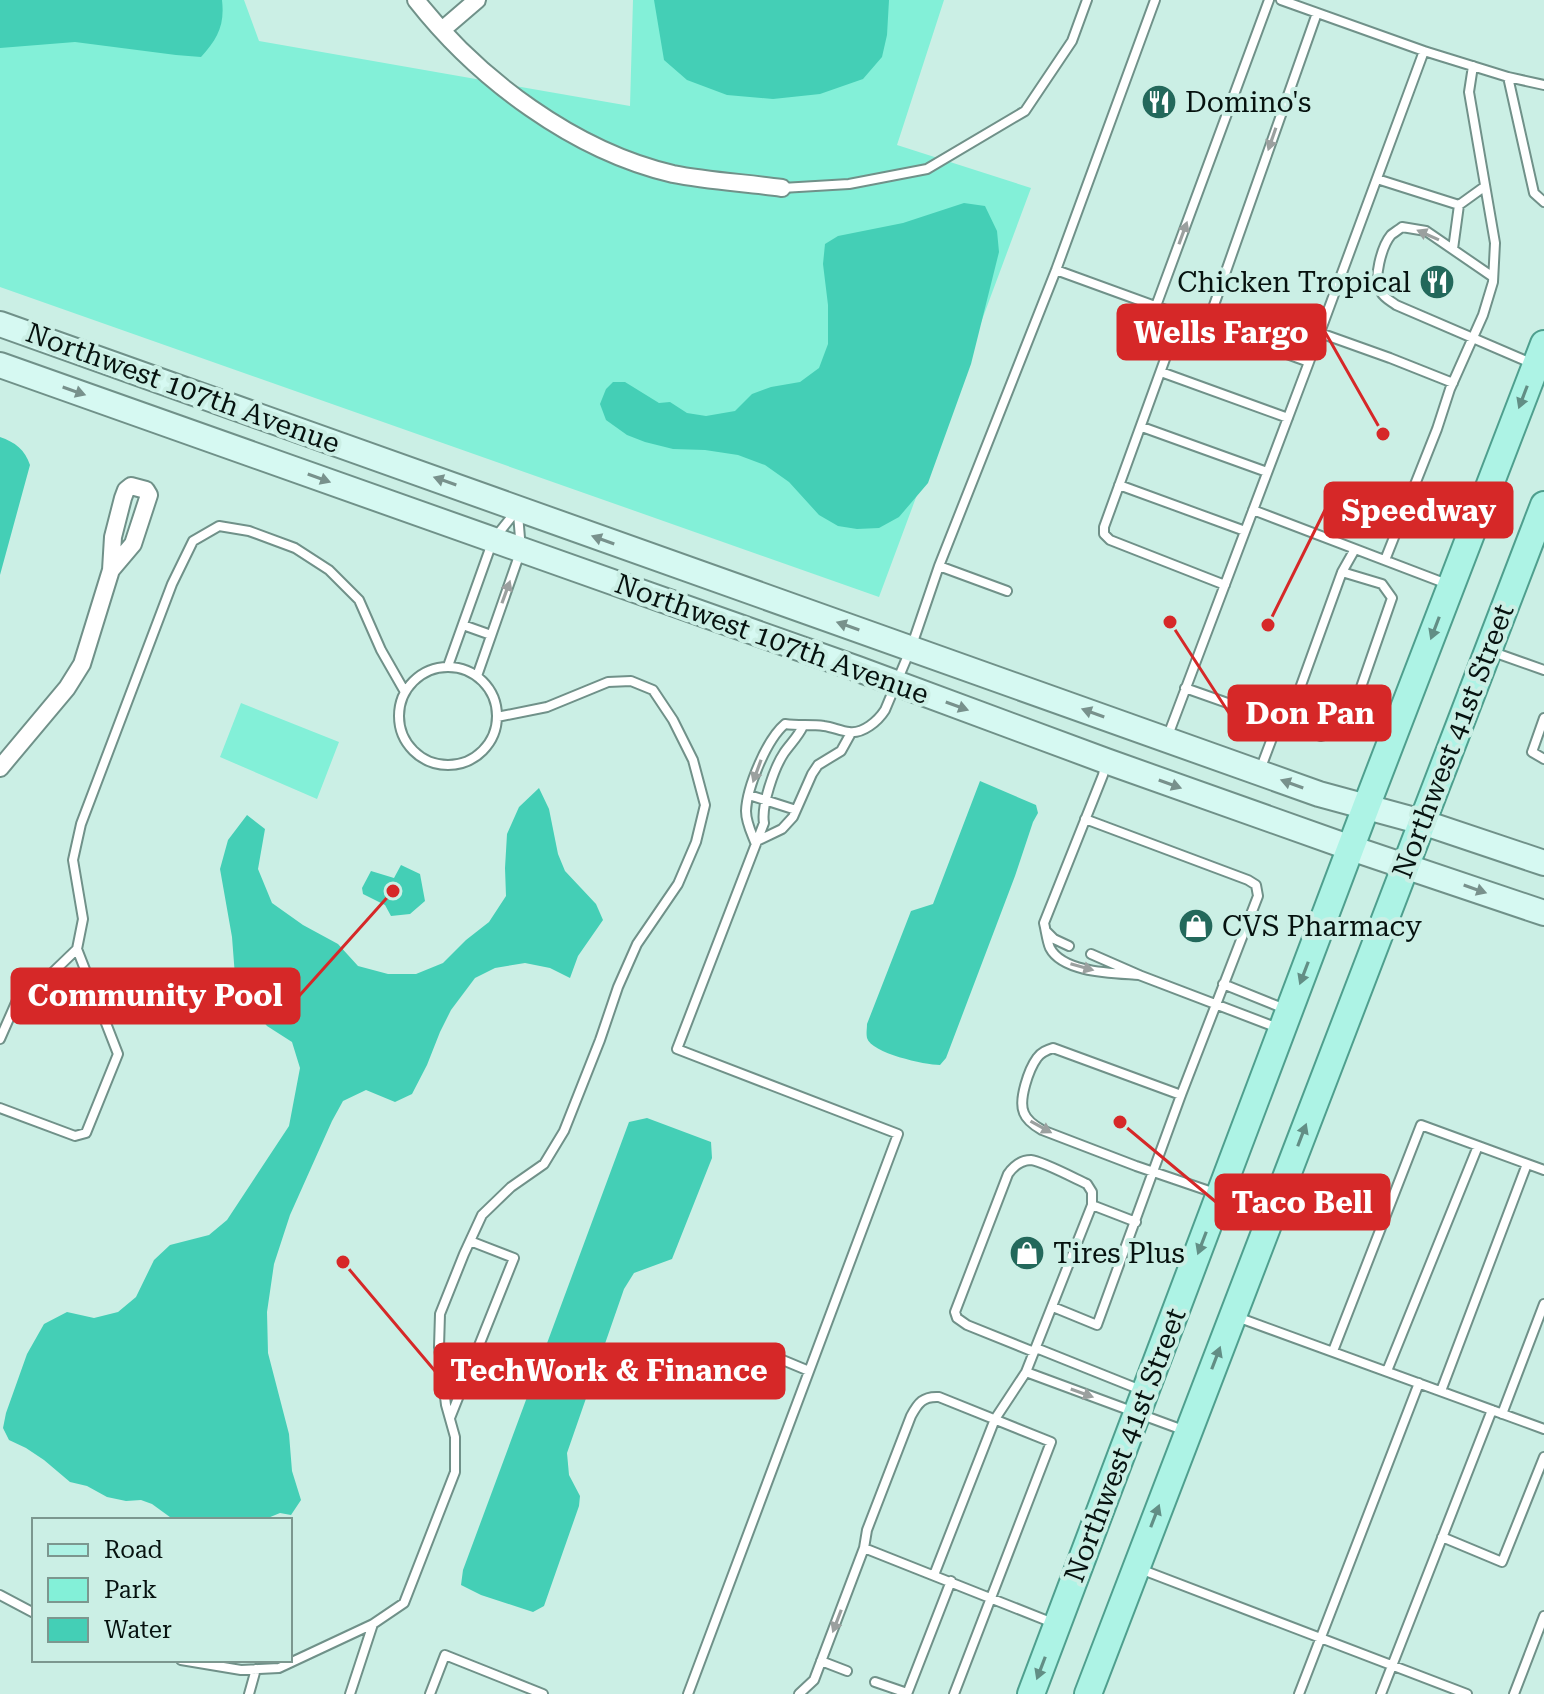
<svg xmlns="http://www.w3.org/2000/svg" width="1544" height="1694" viewBox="0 0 1544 1694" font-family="'Roboto Serif',serif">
	<rect width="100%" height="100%" fill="#cbefe5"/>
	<!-- green -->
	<path fill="#83f0d8" d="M0,0H244L259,41L630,106L633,0H944L897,145L1031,188L879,597L0,287Z
		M241,703L339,742L317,799L220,757Z"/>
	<!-- water -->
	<path fill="#44cfb6" d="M0,0H222C225,26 217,39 201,57L176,55L75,42L0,48Z
		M654,0H889L887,35L882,57L863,79L820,94L773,99L727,95L687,80L664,60Z
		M964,203L985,206L997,231L999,252L971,364L928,483L899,517L879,528L857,529L838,526L819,515L789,482L765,465L738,455L705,450L673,449L645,442L627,435L606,420L600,404L606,389L613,382H625L659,403L670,402L687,413L706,416L735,411L752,394L771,387L800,382L819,368L828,344V305L823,264L825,244L838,236L903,223Z
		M0,437C15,442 25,450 30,465L0,575Z
		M980,781L1036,805L1038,813L1033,822L1015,876L946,1058L940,1065C925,1065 871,1053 867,1038C866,1033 867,1029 867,1024L911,911L933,904Z
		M539,788L549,809L558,854L565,871L596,904L603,920L578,956L570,978L550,968L525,963L495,968L475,978L451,1010L440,1032L427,1065L412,1094L395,1102L366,1090L343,1101L332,1121L290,1215L274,1264L267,1312L268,1353L289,1434L292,1471L301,1500L291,1515L280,1513L263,1520H174L152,1504L141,1500L126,1501L107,1497L87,1486L70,1482L44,1460L26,1448L9,1440L3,1428L6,1413L27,1354L44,1324L67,1312L94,1318L118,1312L136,1297L154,1260L170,1245L209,1235L227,1220L289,1126L300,1068L292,1042L267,1026L242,996L235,976L232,937L220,869L228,840L247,815L265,829L258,869L272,903L303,925L338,944L358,966L388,974H416L443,963L466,940L489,922L506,896L505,868L507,834L519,807Z
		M401,865L420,874L425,901L410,914L391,916L385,905L363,894L362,888L371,871L394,878Z
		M647,1118L711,1142L712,1158L672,1259L634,1273L624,1289L567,1453L569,1475L580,1496L579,1506L544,1606L533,1612L481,1595L461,1585L463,1570L629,1122Z"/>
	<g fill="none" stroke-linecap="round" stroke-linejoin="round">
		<defs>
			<path id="lane" d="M1281,0L1424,51L1508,77L1534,193L1544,202
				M1508,77L1544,85
				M1377,179L1459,205L1484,187
				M782,188L849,184L927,169L1025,111L1072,41L1087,0
				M1453,249L1459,205
				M1056,270L1309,362L1167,738
				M1493,277L1426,231L1402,227C1401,228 1392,234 1391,235C1382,246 1372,280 1381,292C1384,298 1391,301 1396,305L1531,363
				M1156,306L1269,0
				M1181,315L1104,527V534L1110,540L1225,585
				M1207,325L1317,13
				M1320,333L1390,358L1453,383
				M1309,362L1424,51
				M1161,372L1288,418
				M1142,427L1267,472
				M1119,485L1245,531
				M1253,510L1447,584
				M1385,560L1437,429L1450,389L1483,315L1493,282L1495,243L1469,92L1473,66
				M939,566L1007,591
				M463,625L491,635
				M1493,652L1544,670
				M448,666L493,540L517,510
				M399 716a49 49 0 1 1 98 0a49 49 0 1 1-98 0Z
				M477,676L521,550L518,514
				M1185,688L1321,736L1337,732L1351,716L1392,598L1382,584L1342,572
				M1544,718L1532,752L1544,759
				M1106,762L1103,775L1044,923C1046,931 1047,941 1050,948C1063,973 1114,973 1139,975
				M1260,770L1274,733L1287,724L1342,572L1355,549
				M749,795L796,810
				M755,842C751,832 746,822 746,811C747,787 767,739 785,724C799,726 811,724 824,726C832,727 841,731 849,732C863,734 878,721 885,710L911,648L939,566L1056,270L1155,0
				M755,842L782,829L793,817L812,774L818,765L841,751L851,733
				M1046,931L1054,939L1069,946
				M1091,954L1139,975L1278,1028
				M1223,984L1285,1009
				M0,1039L22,989L49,976L77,949L83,919L73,860L81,824L172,584L193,541L219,526L249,531L295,548L329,570L359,600L381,650L405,692
				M1181,1095L1053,1048C1047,1050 1041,1052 1037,1058C1029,1069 1018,1100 1024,1113C1027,1121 1035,1126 1042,1130L1136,1166L1215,1193
				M0,1108L75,1136L86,1133L118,1054L77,949
				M1053,1307L1097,1325L1181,1095L1258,896L1256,885L1248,880L1085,819
				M1237,1317L1544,1429
				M1036,1348L1141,1390
				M1333,1351L1421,1125L1544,1170
				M1034,1352L967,1325L957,1318L955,1312L1008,1174C1013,1167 1021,1160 1031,1160C1042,1161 1076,1179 1087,1184L1092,1192V1205L1136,1222
				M773,1356L809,1371
				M1387,1371L1478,1146
				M1026,1372L1183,1430
				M1441,1391L1527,1164
				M1502,1414L1544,1304
				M450,1418L514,1258L470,1241
				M1442,1537L1502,1562L1544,1457
				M864,1548L1053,1623
				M1140,1569L1467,1694
				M934,1575L995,1419L1026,1372L1092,1205
				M0,1595L34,1613
				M181,1660L241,1670L279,1668L373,1624L404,1603L455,1472V1437L446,1405L439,1347L440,1314L464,1254L482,1215L511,1187L544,1164L564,1131L600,1040L618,987L637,944L678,884L696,842L705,805L693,760L673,720L653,690L631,681L608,682L547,707L497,717
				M821,1661L847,1671
				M875,1682L907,1693
				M249,1694L256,1669
				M350,1694L373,1624
				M430,1694L445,1655L543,1694
				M688,1694L898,1134L677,1049L764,823C761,806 774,768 784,753C790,744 798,737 803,726
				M799,1694L814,1680L864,1548L867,1530L911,1416C918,1403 923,1396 939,1397L1051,1442L954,1694
				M907,1694L951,1581
				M1299,1694L1419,1383
				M1381,1694L1492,1410
				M1514,1694L1544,1616"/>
			<path id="street" d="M416,0C478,79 574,151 673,174C708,181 747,183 782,188
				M442,30L477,0
				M0,768L67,688L82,664L111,570L113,537L123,498L126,490L131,486L146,490L149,495L133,544L111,570"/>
			<path id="secondary" d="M0,324L1319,794L1422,822L1544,863
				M0,365L858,669L1106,761L1351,848L1544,913"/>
			<path id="primary" d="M1031,1694L1366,807L1544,344
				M1088,1694L1544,505"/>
		</defs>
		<!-- lane casing -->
		<use href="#lane" stroke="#709189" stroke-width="12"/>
		<!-- street casing -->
		<use href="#street" stroke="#709189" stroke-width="20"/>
		<!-- secondary casing -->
		<use href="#secondary" stroke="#709189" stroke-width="28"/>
		<!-- primary casing -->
		<use href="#primary" stroke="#4f9f8e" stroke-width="30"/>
		<!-- lane -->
		<use href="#lane" stroke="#fff" stroke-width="8"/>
		<!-- street -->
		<use href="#street" stroke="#fff" stroke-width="16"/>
		<!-- secondary -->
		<use href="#secondary" stroke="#d6f9f2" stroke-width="24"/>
		<!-- primary -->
		<use href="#primary" stroke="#adf3e5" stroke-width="26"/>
	</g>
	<!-- one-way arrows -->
	<defs><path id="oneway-solid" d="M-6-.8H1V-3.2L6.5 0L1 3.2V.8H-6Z" transform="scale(2)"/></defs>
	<g fill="#9ba09f">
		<use href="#oneway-solid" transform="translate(1272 139) rotate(109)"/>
		<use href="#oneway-solid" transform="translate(1183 233) rotate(-70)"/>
		<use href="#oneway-solid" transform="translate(1428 235) rotate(-156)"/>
		<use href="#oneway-solid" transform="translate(506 592) rotate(-70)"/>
		<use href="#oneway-solid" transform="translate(757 771) rotate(110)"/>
		<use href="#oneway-solid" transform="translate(1082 967) rotate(16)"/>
		<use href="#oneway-solid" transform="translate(1041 1127) rotate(29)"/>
		<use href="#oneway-solid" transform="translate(1082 1393) rotate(20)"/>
		<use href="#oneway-solid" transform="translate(837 1621) rotate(111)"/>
	</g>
	<g fill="#78918c">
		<use href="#oneway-solid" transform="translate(74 391) rotate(19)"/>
		<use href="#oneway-solid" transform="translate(319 478) rotate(20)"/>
		<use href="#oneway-solid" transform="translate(445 481) rotate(-161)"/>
		<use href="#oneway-solid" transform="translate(603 540) rotate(-160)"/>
		<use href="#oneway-solid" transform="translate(848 626) rotate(-161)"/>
		<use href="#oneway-solid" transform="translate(957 706) rotate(20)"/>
		<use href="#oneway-solid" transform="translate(1093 713) rotate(-160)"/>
		<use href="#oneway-solid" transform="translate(1170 784) rotate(20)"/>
		<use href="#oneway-solid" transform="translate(1292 784) rotate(-160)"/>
		<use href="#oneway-solid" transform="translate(1475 889) rotate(19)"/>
	</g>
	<g fill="#628e85">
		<use href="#oneway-solid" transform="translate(1523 397) rotate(111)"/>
		<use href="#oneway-solid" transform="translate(1435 628) rotate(111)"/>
		<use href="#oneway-solid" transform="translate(1304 973) rotate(111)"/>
		<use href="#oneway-solid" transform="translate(1302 1135) rotate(-69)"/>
		<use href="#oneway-solid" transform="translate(1202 1243) rotate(111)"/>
		<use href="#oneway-solid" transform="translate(1216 1358) rotate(-69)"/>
		<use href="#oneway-solid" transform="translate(1155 1516) rotate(-69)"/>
		<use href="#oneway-solid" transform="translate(1041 1668) rotate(111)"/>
	</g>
	<!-- icons -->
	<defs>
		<symbol id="restaurant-disc" viewBox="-11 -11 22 22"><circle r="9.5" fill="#23685b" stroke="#cbefe5"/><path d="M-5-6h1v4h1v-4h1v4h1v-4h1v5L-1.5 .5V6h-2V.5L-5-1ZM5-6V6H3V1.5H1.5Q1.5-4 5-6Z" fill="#fff"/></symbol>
		<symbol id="shop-disc" viewBox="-11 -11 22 22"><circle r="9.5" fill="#23685b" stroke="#cbefe5"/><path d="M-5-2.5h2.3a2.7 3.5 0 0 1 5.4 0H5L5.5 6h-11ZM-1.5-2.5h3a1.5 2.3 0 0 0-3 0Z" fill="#fff"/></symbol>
	</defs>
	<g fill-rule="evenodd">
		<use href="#restaurant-disc" x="1139" y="82" width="40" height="40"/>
		<use href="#restaurant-disc" x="1417" y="262" width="40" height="40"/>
		<use href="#shop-disc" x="1176" y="906" width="40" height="40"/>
		<use href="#shop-disc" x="1007" y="1233" width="40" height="40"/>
	</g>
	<g text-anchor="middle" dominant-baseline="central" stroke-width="8" stroke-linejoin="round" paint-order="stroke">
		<!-- poi labels -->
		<g font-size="28" fill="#06120f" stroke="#cbefe5" text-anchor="start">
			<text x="1185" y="102">Domino's</text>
			<text x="1411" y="282" text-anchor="end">Chicken Tropical</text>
			<text x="1222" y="926">CVS Pharmacy</text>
			<text x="1053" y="1253">Tires Plus</text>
		</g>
		<!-- street labels -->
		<g font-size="28" fill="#06120f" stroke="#cbefe5">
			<text transform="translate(183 388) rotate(20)">Northwest 107th Avenue</text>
			<text transform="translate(772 639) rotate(20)">Northwest 107th Avenue</text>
			<text transform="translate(1453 741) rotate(-69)">Northwest 41st Street</text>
			<text transform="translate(1125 1445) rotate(-69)">Northwest 41st Street</text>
		</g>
	</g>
	<!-- callouts -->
	<path fill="none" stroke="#d62828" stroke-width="3" d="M1383 434L1325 332M1268 625L1325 510M1170 622L1229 713M393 891L299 996M1120 1122L1216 1202M343 1262L435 1371"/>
	<g fill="#d62828" stroke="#cbefe5" stroke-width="3">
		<circle cx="1383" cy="434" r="8"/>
		<circle cx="1268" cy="625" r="8"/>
		<circle cx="1170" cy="622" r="8"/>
		<circle cx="393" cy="891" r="8"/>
		<circle cx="1120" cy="1122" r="8"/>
		<circle cx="343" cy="1262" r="8"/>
	</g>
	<g fill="#d62828" stroke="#d62828" stroke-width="3">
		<rect x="1118" y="305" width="207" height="54" rx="8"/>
		<rect x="1325" y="483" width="187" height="54" rx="8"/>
		<rect x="1229" y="686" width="161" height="54" rx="8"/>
		<rect x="12" y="969" width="287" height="54" rx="8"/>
		<rect x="1216" y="1175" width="173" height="54" rx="8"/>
		<rect x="435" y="1344" width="349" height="54" rx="8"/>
	</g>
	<g font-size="30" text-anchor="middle" font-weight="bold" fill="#fff">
		<text x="1221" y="343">Wells Fargo</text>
		<text x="1419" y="521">Speedway</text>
		<text x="1310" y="724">Don Pan</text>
		<text x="155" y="1006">Community Pool</text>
		<text x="1302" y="1213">Taco Bell</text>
		<text x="609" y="1381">TechWork &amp; Finance</text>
	</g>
	<!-- legend -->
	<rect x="32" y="1518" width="260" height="144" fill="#cbefe5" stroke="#7c978f" stroke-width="2"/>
	<rect x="48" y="1544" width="40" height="12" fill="#adf3e5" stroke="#7c978f" stroke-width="2"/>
	<text x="104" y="1558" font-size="24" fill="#06120f">Road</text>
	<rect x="48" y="1578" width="40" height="24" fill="#83f0d8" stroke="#7c978f" stroke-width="2"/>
	<text x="104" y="1598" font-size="24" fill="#06120f">Park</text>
	<rect x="48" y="1618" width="40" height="24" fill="#44cfb6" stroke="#7c978f" stroke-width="2"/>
	<text x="104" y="1638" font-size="24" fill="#06120f">Water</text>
</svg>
